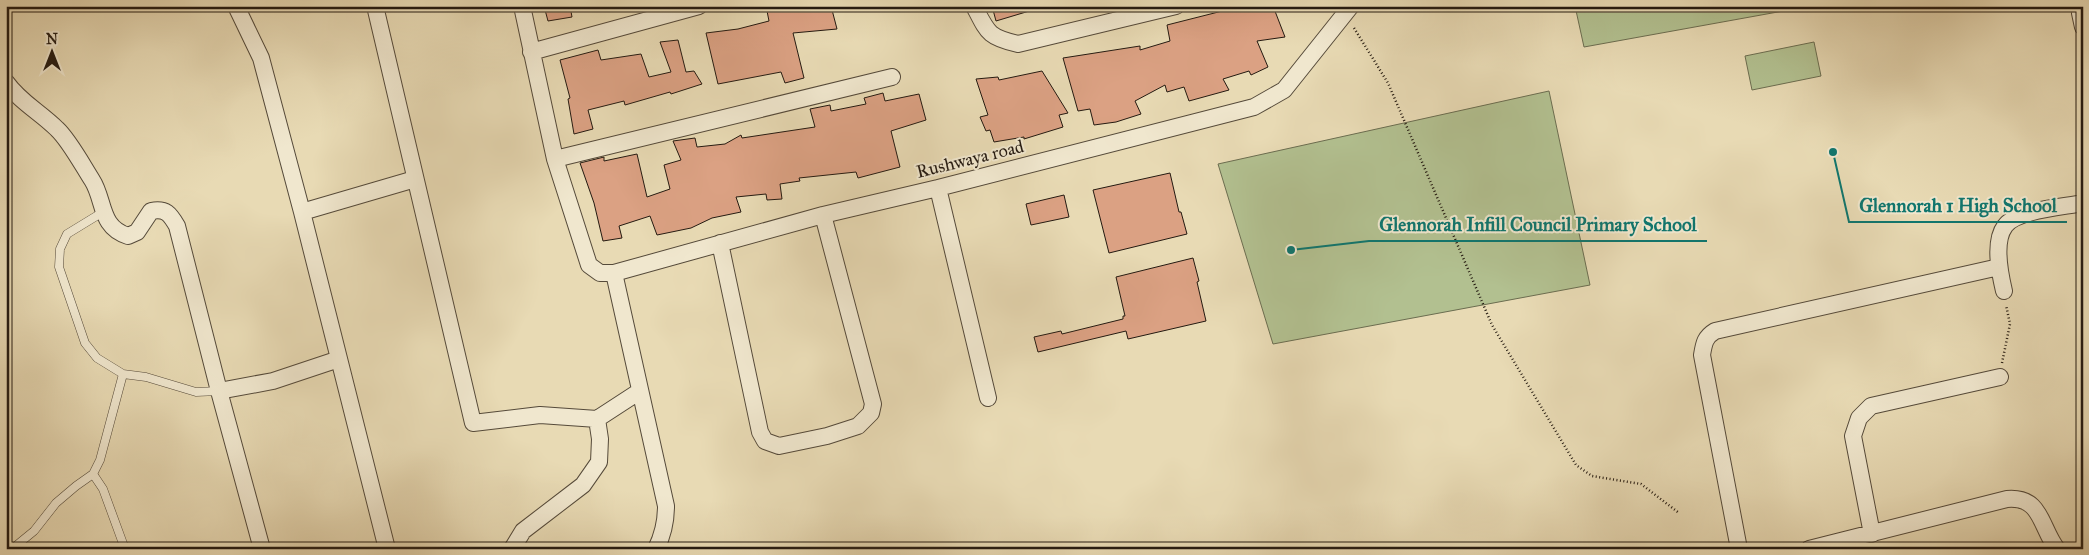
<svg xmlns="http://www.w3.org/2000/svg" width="2089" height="555" viewBox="0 0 2089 555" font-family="'IM FELL Great Primer',serif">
	<rect width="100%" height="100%" fill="#e8dab4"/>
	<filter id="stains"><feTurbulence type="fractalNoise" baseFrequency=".004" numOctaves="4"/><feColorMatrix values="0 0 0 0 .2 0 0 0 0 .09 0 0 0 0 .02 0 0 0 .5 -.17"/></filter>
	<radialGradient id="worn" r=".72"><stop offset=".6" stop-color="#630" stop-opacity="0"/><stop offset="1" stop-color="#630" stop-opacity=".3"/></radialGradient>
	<!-- green -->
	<path fill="#b2c090" stroke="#6b6d50" d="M1575,6H1811L1584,47Z
		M1814,42L1821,76L1752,90L1745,56Z
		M1549,91L1590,285L1273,344L1218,164Z"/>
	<!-- building -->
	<path fill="#dba183" stroke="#241a11" d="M544,6H570L572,17L548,21Z
		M766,6H831L837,29L793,33L804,78L785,83L781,72L718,84L706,33L738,29L769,21Z
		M992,6H1036V9L996,21Z
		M1242,6H1273L1285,37L1257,41L1268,67L1251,75L1249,71L1223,79L1229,90L1189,101L1184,87L1167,92L1165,85L1135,101L1141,114L1116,122L1094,125L1090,109L1078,111L1063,58L1140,46V50L1170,41L1167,25Z
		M678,40L686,72L694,71L702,84L671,94L670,92L625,105L624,101L588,110L593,129L574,134L568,99L570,98L560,60L598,50L601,60L641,54L649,77L671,72L660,42Z
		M1042,71L1068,113L1059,115L1063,127L1024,139V137L994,142L990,130L986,131L980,117L988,115L976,79L998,77L999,80Z
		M883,93L885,101L919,94L926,120L891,131L900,167L858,178L856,172L799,178L800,181L780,184L782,199L767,200L766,194L736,197L741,212L712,218L691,228L657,235L650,216L619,226L622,238L603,241L594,203L580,163L604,157V161L637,154L647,197L670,189L664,165L681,160L673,141L695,138L697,147L725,144L741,135L742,138L815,127L810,109L830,105L831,111L866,104L864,98Z
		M1170,173L1179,212H1181L1187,234L1109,253L1093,190Z
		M1064,195L1069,217L1031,225L1026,204Z
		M1193,258L1199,281L1197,282L1206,321L1128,339L1126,331L1038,352L1034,337L1061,331L1062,334L1123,319V316H1125L1116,277Z"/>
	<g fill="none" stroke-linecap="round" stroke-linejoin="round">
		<defs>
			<path id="service" d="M103,212L67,234L60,249L59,267L85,343L97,358L123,374L146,377L196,392L219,391
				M93,474L103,489L125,549
				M12,549L34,531L56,503L76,486L93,474L100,460L123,374"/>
			<path id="minor" d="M236,6L261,58L302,212L387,549
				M375,6L473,423L540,415L597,419L640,391
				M522,6L555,159L589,265L600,273H614L823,215L938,188L1254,107L1284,90L1351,6
				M974,6C988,33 988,37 1018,44L1176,6
				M2080,13L2083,27
				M531,52L699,6
				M6,82C20,102 40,112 57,129C69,140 83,166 92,180C105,200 99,227 128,236L137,232L151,211C166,208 170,214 177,226L219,391L262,549
				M555,159L892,77
				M938,188L988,398
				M302,212L415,179
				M720,243L760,432L765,441L779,446L827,436L858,426L871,413L873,404L823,215
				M614,273L666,506C666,522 663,535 656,549
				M2004,291C2000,274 1993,242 2005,226C2016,210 2064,207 2083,203
				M219,391L273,381L339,359
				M1872,534L1853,436L1859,418L1871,406L2000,377
				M512,549L523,531L583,485L599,462L600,439L597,419
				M1739,549L1702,355C1704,343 1705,337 1715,331L1999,267
				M1809,549L2007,499C2042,496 2040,527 2057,549"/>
		</defs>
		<!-- service casing -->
		<use href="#service" stroke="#554a3a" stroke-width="9"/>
		<!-- minor casing -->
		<use href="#minor" stroke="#554a3a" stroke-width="18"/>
		<!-- path -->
		<path stroke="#241a11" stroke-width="2.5" stroke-dasharray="1 2.5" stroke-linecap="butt" d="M1354,28L1388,83L1492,325L1576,465L1592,476L1641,484L1679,513
			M2002,363L2010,324L2006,305"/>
		<!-- service -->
		<use href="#service" stroke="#f0e7ce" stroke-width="8"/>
		<!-- minor -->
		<use href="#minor" stroke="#f0e7ce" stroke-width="16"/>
	</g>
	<g text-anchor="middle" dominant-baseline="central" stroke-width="4" stroke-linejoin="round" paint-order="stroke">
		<!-- street labels -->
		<g font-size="18" fill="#241a11" stroke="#f0e7ce">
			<text transform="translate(970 159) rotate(-14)">Rushwaya road</text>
		</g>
	</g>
	<!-- callouts -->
	<path fill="none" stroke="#0f766e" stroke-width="2" d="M1833 152L1849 222H2067M1291 250L1369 241H1707"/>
	<g fill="#0f766e" stroke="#f0e7ce" stroke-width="2">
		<circle cx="1833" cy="152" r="5"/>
		<circle cx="1291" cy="250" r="5"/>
	</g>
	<g font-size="19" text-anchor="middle" font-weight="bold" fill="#0f766e" stroke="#f0e7ce" stroke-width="4" stroke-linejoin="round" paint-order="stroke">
		<text x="1958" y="212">Glennorah 1 High School</text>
		<text x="1538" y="231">Glennorah Infill Council Primary School</text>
	</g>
	<!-- margin -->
	<rect width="2089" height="555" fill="none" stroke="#e8dab4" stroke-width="25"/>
	<rect x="8" y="8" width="2074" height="540" fill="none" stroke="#241a11" stroke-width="2.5"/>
	<rect x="12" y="12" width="2064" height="530" fill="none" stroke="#241a11"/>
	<!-- north arrow -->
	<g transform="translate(52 52)" stroke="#f0e7ce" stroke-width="4" paint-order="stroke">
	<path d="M0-4L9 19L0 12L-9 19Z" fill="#241a11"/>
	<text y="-8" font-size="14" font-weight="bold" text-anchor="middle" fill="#241a11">N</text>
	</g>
	<rect width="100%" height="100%" filter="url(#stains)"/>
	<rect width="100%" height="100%" fill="url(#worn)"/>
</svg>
